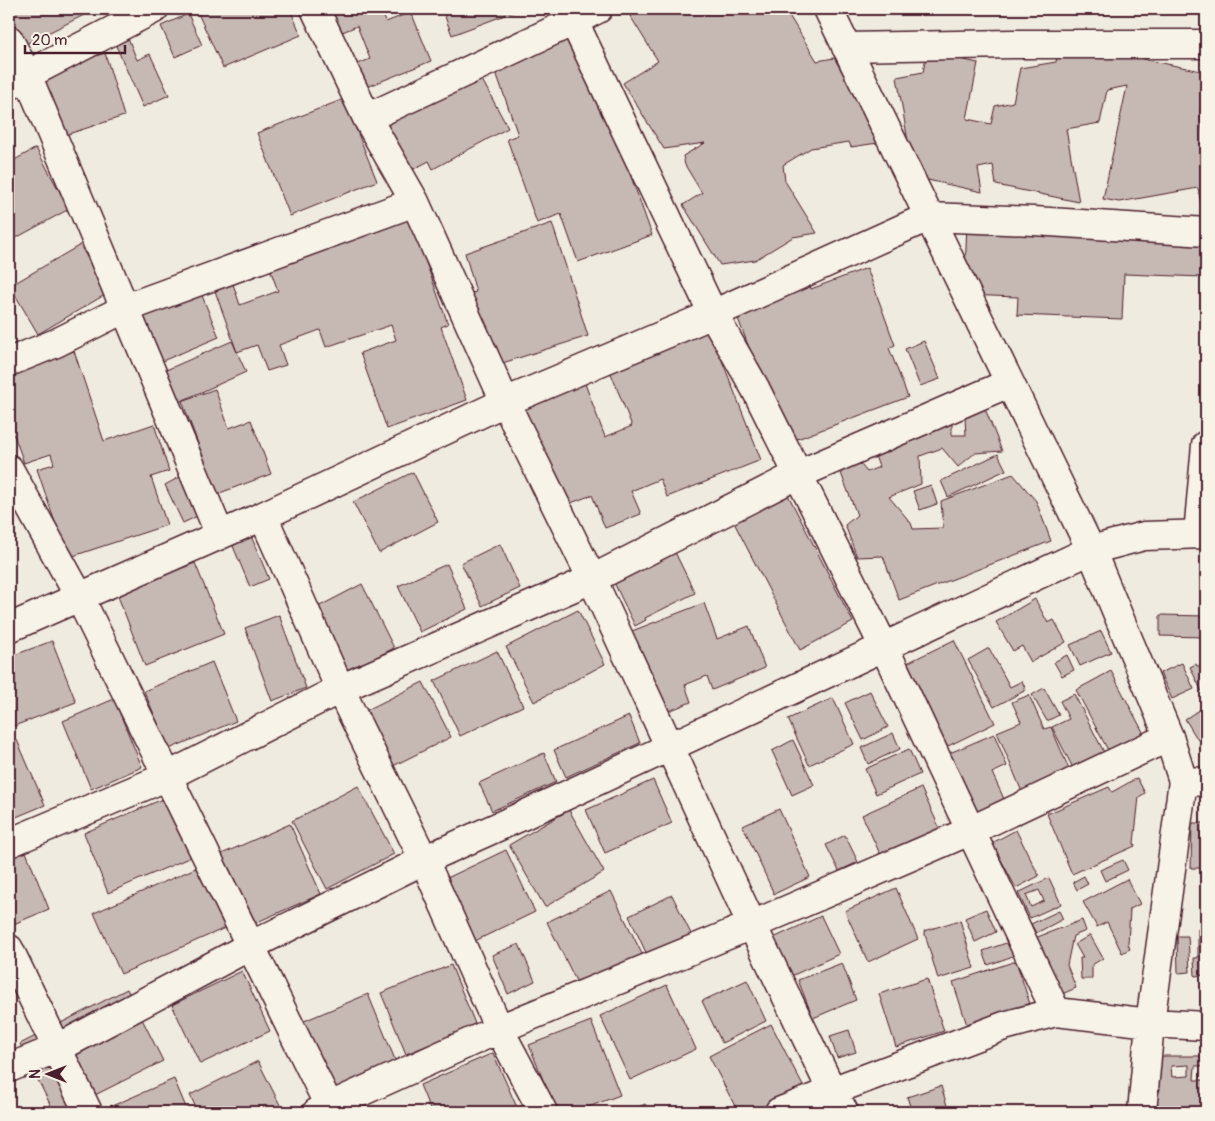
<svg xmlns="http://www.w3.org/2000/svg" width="1215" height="1121" viewBox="0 0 1215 1121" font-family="Pangolin,sans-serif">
	<rect width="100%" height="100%" fill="#f0ebe0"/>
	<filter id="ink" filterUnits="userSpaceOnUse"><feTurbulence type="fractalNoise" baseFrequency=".02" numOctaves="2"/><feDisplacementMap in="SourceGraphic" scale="10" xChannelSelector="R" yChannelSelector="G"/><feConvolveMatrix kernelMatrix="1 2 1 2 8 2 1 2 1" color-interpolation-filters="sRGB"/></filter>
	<g filter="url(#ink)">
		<!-- building -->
		<path fill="#c6b8b3" stroke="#4a1f2b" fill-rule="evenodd" d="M9,9H96L24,45L9,14Z
			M196,9H290L301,35L223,68Z
			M331,9H381L386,22L411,12L431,61L367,87L358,64L370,59L357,26L340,33Z
			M442,9H521L452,35Z
			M628,9H785L817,61L834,58L884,142L851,147L849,142L811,148L783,165L785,181L817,233L793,237L755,260L720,265L683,205L702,193L685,165L683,156L705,143L664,149L623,83L658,61L629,14Z
			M188,14L202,45L175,57L161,26Z
			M577,26L652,235L578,262L561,214L537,223L507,139L518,135L491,58Z
			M126,33L137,60L150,54L169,95L143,107L113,39Z
			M1060,42L1206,72V82L1200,113L1206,147V204L1201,203L1198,188L1119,202L1103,199L1127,86L1107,90L1100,123L1066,129L1079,202L996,185L993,165L978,168L982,192L914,177L897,77L923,72L927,52L978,63L967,119L991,124L995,106L1013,102L1020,68L1056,62Z
			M105,53L124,116L56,138L36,75Z
			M480,76L508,128L433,169L429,161L410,171L383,120Z
			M344,99L377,181L290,216L257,133Z
			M36,148L69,209L14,239L9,229V163Z
			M408,212L448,324L441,327L467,400L387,429L360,353L396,340L391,325L326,347L320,330L279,345L286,365L267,371L257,345L237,352L215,291L233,284L240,305L278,291L270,269Z
			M552,223L588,336L493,366L471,293L476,292L465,253Z
			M967,224L1205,235L1203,277L1124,274L1122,319L1017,315L1018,297L964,295Z
			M80,245L108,293L38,334L10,286Z
			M867,268L895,345L889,348L908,397L792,441L770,403L734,308L807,280L811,289Z
			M198,286L219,337L160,362L139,312Z
			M707,322L761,460L667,497L660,479L631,491L641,514L605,528L592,495L563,506L520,397L581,373L605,437L632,426L606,361Z
			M232,341L246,372L179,402L166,370Z
			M924,341L940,379L920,386L905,349Z
			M74,351L104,441L154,424L169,471L151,477L167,525L67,558L37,469L54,464L51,454L24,463L14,435L11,436L9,429V372Z
			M215,389L229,428L251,420L271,474L217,494L182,401Z
			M980,396L1002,451L975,453L958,467L942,448L920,456L921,484L889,497L911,523L913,529L943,528L941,501L1013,474L1036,501L1051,541L899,600L883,556L857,557L845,525L857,515L839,468L857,460L867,472L879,467L871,444L952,413V435H966L964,402Z
			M998,454L1006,470L948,497L941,481Z
			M413,472L438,522L379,553L353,502Z
			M185,474L204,513L183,523L165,485Z
			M931,485L937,504L920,510L913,491Z
			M784,487L853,622L800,650L730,515Z
			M249,531L269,579L250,587L230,539Z
			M667,536L695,593L645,618L646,620L635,626L606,566Z
			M500,544L520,588L482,606L461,563Z
			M195,563L224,634L145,666L116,591L140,584Z
			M447,564L467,609L420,632L398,586Z
			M362,584L394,648L344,674L312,610Z
			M1035,599L1048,623L1054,620L1066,642L1031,662L1022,646L1013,651L996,622Z
			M704,603L717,639L749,626L765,668L712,690L707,676L685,685L691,702L664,713L632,631Z
			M578,610L605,664L534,702L506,647Z
			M279,615L306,688L272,701L245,628Z
			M1160,615L1206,616L1205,637L1160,636Z
			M1101,631L1111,652L1080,666L1070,645Z
			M954,640L995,723L944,748L903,665Z
			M52,641L76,702L9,728V657Z
			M989,648L1010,687L1022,681L1026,690L994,707L968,660Z
			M497,651L523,706L460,736L434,681Z
			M1067,655L1074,670L1062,676L1054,662Z
			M212,662L236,721L169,749L144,691Z
			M1182,663L1194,689L1172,699L1160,673Z
			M1196,664L1197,666H1206V700L1190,667Z
			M1111,671L1144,734L1109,752L1076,690Z
			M423,682L451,737L391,767L363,712Z
			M1044,688L1059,715L1047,721L1032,695Z
			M870,691L888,727L863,740L845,703Z
			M1074,694L1104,752L1073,768L1052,727L1069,719L1060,701Z
			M1029,695L1044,729L1051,727L1069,769L1022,792L997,732L1021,722L1012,702Z
			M833,698L854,744L809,765L788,719Z
			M114,699L142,767L91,789L63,721Z
			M1205,706L1206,736L1198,740L1185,719Z
			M629,716L640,743L566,777L554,750Z
			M893,733L900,749L868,764L861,748Z
			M994,734L1007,766L992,773L1005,801L974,814L945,755Z
			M17,740L45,805L9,820V744Z
			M793,740L814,785L792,795L772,751Z
			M1206,740V754L1199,746Z
			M909,749L920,774L876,794L865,769Z
			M544,753L556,782L492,811L479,783Z
			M1137,778L1145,793L1139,797L1134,843L1135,846L1072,874L1047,814L1109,787L1112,792Z
			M653,780L672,823L605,853L586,810Z
			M358,786L394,854L327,889L292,821Z
			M921,788L940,829L881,856L862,815Z
			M165,798L191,857L108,893L84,833Z
			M779,809L810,877L774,894L743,826Z
			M569,810L604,872L545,907L509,845Z
			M1192,823H1206V868H1191Z
			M290,824L321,894L248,926L217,856Z
			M1016,830L1039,876L1016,888L992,843Z
			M845,835L858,862L839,871L826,845Z
			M506,850L535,912L475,941L445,879Z
			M26,852L49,909L9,926V859Z
			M1123,860L1128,870L1105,881L1100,870Z
			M198,867L225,928L121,974L94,913Z
			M1084,876L1088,884L1077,890L1073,882Z
			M1049,878L1061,904L1030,918L1018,893ZM1039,890L1044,901L1031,907L1026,895Z
			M1127,879L1140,904L1130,909L1128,944L1130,949L1122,953L1107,922L1097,927L1083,902Z
			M896,888L918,939L868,962L845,911Z
			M611,891L644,958L580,989L547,922Z
			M672,895L693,938L649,959L629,916Z
			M986,909L996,932L975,942L965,918Z
			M1059,911L1063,919L1036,933L1031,924Z
			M821,916L839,954L787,978L769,940Z
			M960,920L974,968L938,979L924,931Z
			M1082,920L1086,931L1073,936L1067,965L1076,988L1062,994L1042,947L1039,949L1035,938Z
			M1205,927L1206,984H1204V975L1195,976L1194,958H1198V929H1205Z
			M1090,935L1103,958L1092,965V979H1081L1080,958H1083L1075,944Z
			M1177,936H1188L1190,972L1178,973Z
			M1009,942L1013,956L988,965L983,951Z
			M519,944L535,981L508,994L492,955Z
			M1016,961L1030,1004L967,1025L953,982Z
			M842,963L856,1000L813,1018L798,980Z
			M451,965L476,1026L406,1054L381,993Z
			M242,971L270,1031L200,1064L172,1005Z
			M927,979L944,1031L896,1047L879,994Z
			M747,980L766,1021L722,1043L702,1001Z
			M667,985L696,1049L630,1080L600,1016Z
			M127,989L163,1061L61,1112H54L20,1044Z
			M368,994L396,1062L328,1091L297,1024Z
			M591,1021L620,1095L575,1112H556L529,1045Z
			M771,1024L804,1088L757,1112H738L709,1056Z
			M849,1030L856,1052L837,1058L830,1036Z
			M493,1053L519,1112H431L420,1085Z
			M1155,1056H1206V1066H1195L1194,1080H1206V1112H1155ZM1189,1065V1076L1172,1077L1171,1066Z
			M258,1061L282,1109L275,1112H198L190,1095Z
			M174,1079L188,1112H98Z
			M941,1086L949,1112H912L907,1097Z
			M645,1104L649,1112H629Z
			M956,1110H981V1112H956Z"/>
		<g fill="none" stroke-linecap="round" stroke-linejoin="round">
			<defs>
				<path id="minor" d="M315,9L367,118L415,202L505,402L592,579L752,925L832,1091L844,1112
					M568,9L713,314L755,388L884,647L1056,1012
					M9,40L27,75L220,535
					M846,47L1012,44H1206
					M9,86L27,75L154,9
					M367,118L574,21L598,9
					M9,362L56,343L126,308L415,202
					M9,469L79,596L332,1112
					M263,516L340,689L424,860L499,1029L543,1112
					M1198,534L1206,445
					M9,628L263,516L505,402L713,314L928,217L1034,221L1206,232
					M9,843L166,777L340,689L592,579L797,475L1009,383
					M9,949L88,1112
					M9,1068L58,1048L250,946L424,860L522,816L1091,550L1144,536L1206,534
					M317,1112L499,1029L752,925L972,830L1169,737
					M779,1112L832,1091L1004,1026L1056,1012L1150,1023L1206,1026
					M1142,1112L1150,1023L1183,781"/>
				<path id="tertiary" d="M828,9L1091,550L1169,737L1183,781L1206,782"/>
			</defs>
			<!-- minor casing -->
			<use href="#minor" stroke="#4a1f2b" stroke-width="31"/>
			<!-- tertiary casing -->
			<use href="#tertiary" stroke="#4a1f2b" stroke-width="31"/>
			<!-- minor -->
			<use href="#minor" stroke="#f7f3e8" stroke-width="28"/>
			<!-- tertiary -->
			<use href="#tertiary" stroke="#f7f3e8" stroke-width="28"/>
		</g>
	</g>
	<!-- margin -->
	<rect width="1215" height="1121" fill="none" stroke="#f7f3e8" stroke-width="30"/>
	<rect x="15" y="15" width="1185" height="1091" fill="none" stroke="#4a1f2b" stroke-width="2" filter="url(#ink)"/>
	<!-- north arrow -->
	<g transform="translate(48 1074) rotate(270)" stroke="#f7f3e8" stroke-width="4" paint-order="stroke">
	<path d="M0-4L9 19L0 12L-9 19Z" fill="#4a1f2b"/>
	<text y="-8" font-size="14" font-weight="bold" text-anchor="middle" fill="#4a1f2b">N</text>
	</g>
	<!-- scale -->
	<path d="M25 45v8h100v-8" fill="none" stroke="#4a1f2b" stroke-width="2.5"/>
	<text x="32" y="45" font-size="15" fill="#4a1f2b" stroke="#f7f3e8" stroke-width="4" paint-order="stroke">20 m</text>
</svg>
